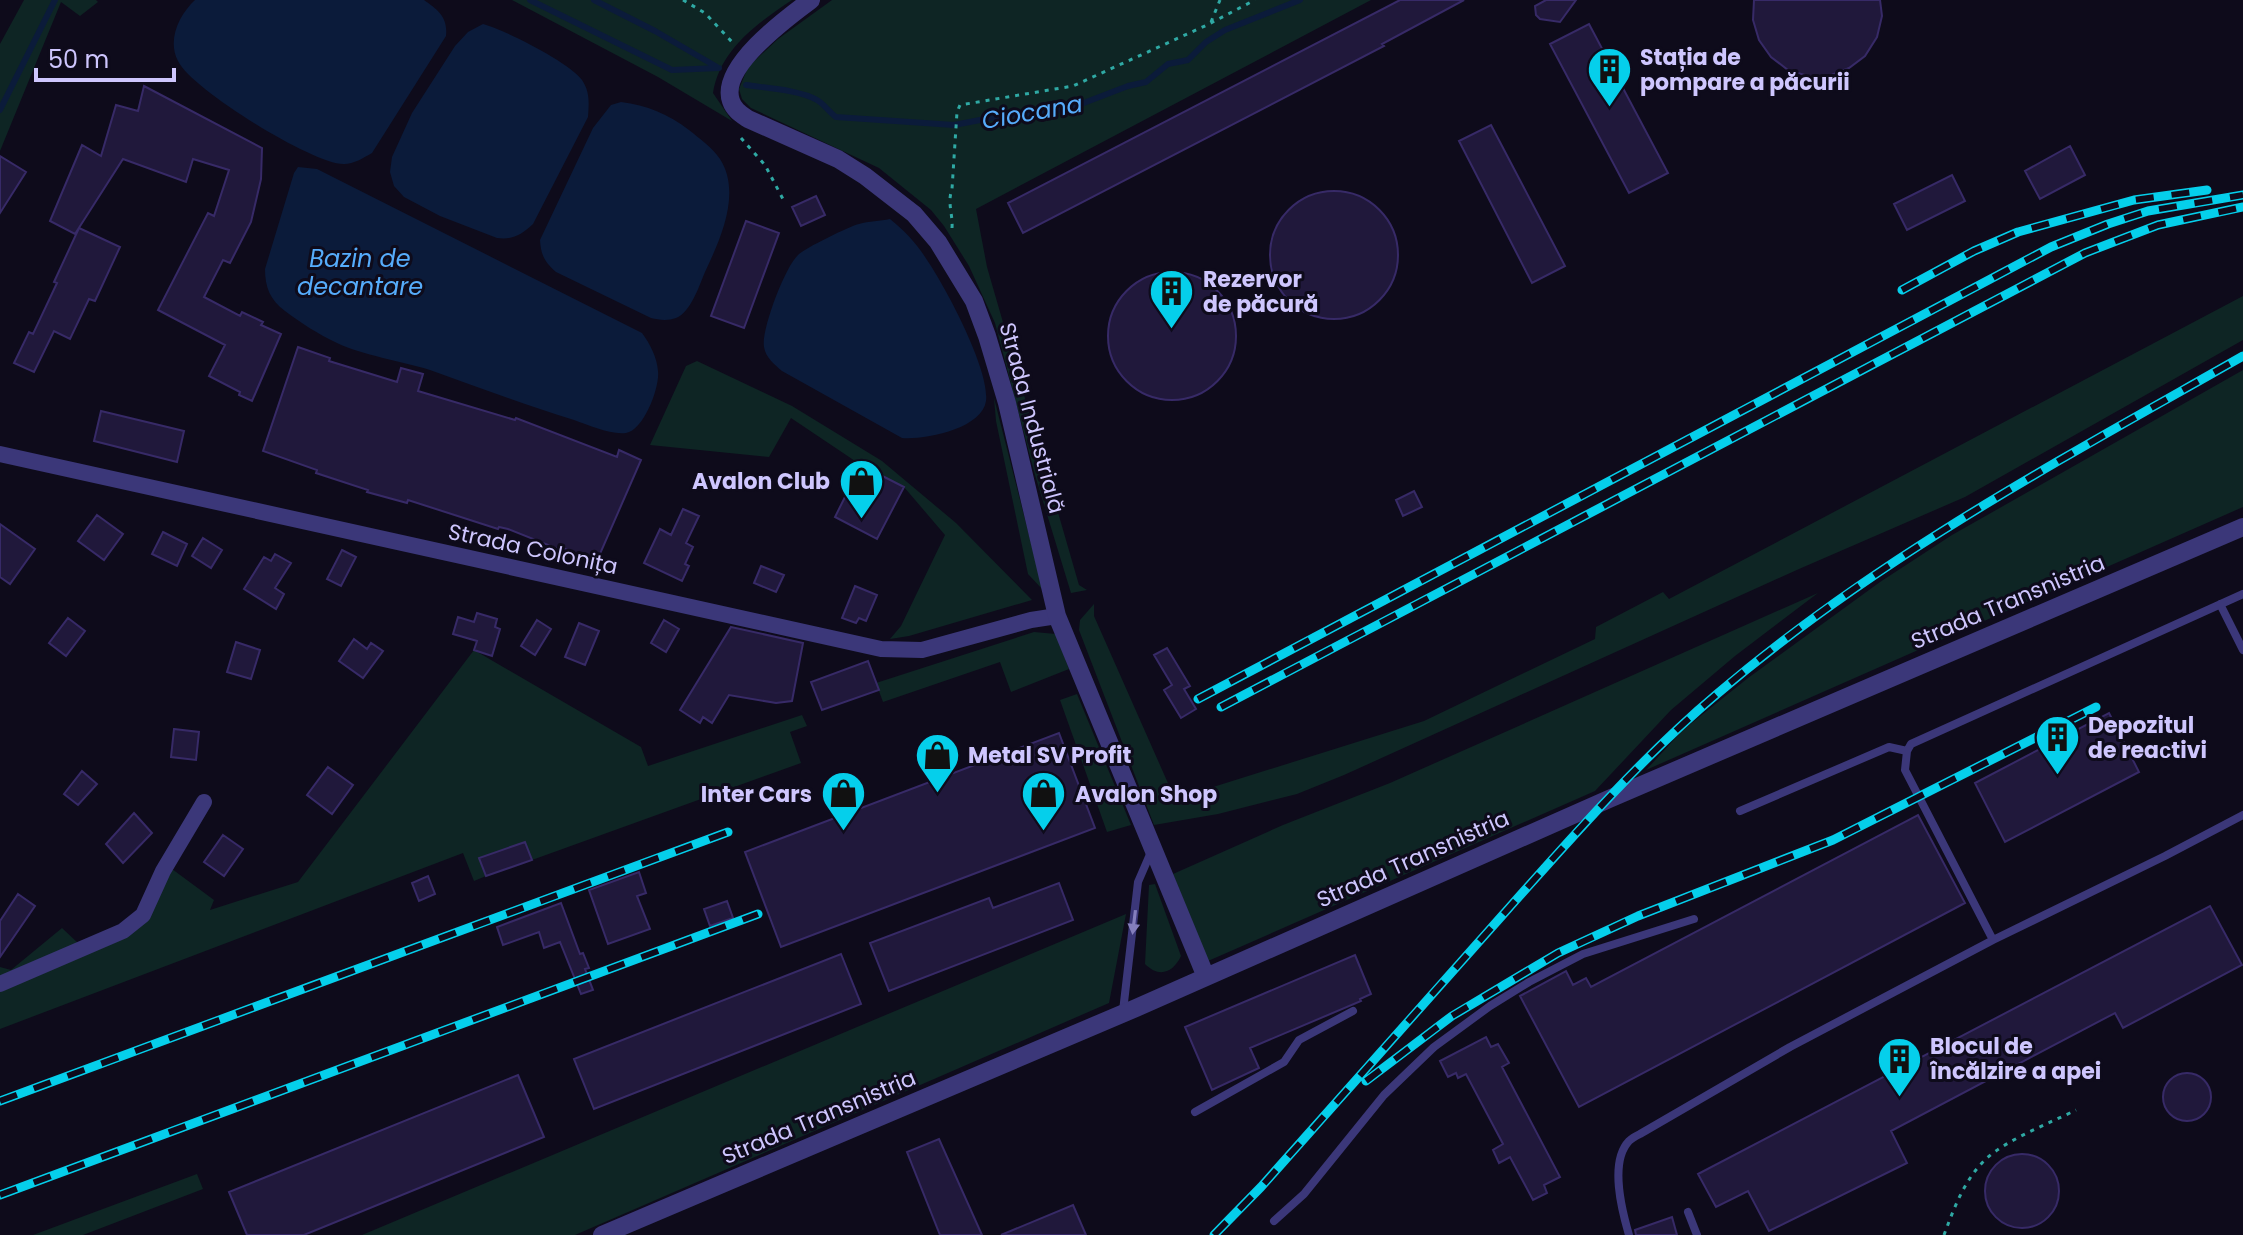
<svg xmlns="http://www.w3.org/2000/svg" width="2243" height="1235" viewBox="0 0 2243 1235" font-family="Poppins,sans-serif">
	<rect width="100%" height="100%" fill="#0e0b1b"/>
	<!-- green -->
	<path fill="#0e2524" d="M24,0H96L98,2L80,16L61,2L0,151V44Z
		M512,0H792C758,23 720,49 713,93L732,121L658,77Z
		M832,0H1371L976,209L987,267L1079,585L1087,590L1071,593L1035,475L995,323L969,266L944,226L931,210L879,168L751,108L742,99L739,89L748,67L778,39Z
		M2243,296V340L1965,497L1799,569L1344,775L1297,794L1218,814L1154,825L1079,630L1080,620L1094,604V616L1175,799L1424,721L1595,639L1596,627L1663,592L1669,599Z
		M697,361L792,406L882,461L956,523L1032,600L909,636L890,639L901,626L945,535L904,487L861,465L791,418L769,457L650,445L686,366Z
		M2243,370V507L1646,770L1683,730L1748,678L1880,582L1952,535Z
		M994,398L1043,590L1028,574L996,421Z
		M1818,593L1735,656L1671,710L1595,791L1208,961L1173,874L1283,825L1390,783Z
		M1034,632L1056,634L1069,669L1011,692L1000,662L883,702L876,683Z
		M474,650L641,747L648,766L802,715L807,726L790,732L801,763L532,860L525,842L480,858L486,876L474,881L463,853L0,1029V990L126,936L172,869L214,900L210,910L298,882Z
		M1077,694L1131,825L1107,832L1060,700Z
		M1155,884L1181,956C1173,973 1159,978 1145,964L1149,885Z
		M1126,914L1109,1003L575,1235H362Z
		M62,928L79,944L0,980V967L11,970Z
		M197,1174L203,1189L83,1235H33Z"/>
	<!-- water -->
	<path fill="#0b1b3a" d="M195,0H424C438,10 448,17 446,36L372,153C363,158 354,164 344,164C314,165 191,89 178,61C167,40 179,15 195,0Z
		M483,24C505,30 569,62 582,80C590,92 589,103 588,117L533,224C521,235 513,240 497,238L440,216L404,197L394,186L390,172L392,157L412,113L455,46L468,32Z
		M621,102C647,105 668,114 689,130C700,139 712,147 720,159C742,193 720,240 705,272C699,286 691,312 676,318C668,321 659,320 651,318L556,272C545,262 541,256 540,240L593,128L611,105Z
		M298,167L317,169L642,333C650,344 657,357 658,371C660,387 644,430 626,433C610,435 589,425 574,420C525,405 478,387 430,370C401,361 362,355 337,343C318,334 301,323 285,311C270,300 265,287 265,269L294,173Z
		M890,219C905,231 917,244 927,260C945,286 990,370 986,401C982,429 924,440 902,438L782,371C774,364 766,358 764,347C761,330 785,267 798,255C805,248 850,226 859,224C869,221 880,221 890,219Z"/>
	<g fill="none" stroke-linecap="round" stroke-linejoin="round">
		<!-- stream -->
		<path stroke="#0b1b3a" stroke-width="6" d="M530,0L672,70L719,68
			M594,0L655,31L717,67
			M746,85C766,88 800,90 817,100C824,104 829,112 836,117L954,125L1001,116L1068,109L1128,86L1146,82L1168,64L1188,60L1206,42L1225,30L1300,0
			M0,110L55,0"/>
	</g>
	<!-- building -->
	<path fill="#20183b" stroke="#372a67" stroke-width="2" d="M1400,0H1464L1382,44L1384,46L1023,233L1008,203Z
		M1546,0H1576L1560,22L1540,19L1536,15L1535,6Z
		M1754,0H1880L1882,16L1877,37L1865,56L1849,68L1829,76H1808L1788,70L1771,57L1759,40L1753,20Z
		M1589,24L1668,173L1629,193L1550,44Z
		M144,86L262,148L261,179L251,222L230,263L223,260L204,297L240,316L242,312L263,322L261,325L281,334L252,401L239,395L240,392L209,376L225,345L158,310L208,213L214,216L229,170L193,159L186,182L123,159L75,234L50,221L82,145L101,156L116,105L138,111Z
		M1491,125L1565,266L1532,283L1459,141Z
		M2070,146L2085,175L2040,199L2025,171Z
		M0,156L26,172L0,213Z
		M1952,175L1965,201L1907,230L1894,204Z
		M1270 255a64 64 0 1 1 128 0a64 64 0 1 1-128 0Z
		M816,196L825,215L801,226L792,207Z
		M746,221L779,233L744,328L711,316Z
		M79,228L120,247L95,301L89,299L70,339L54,331L34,372L14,363L29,332L33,334L57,283L54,282Z
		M1108 336a64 64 0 1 1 128 0a64 64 0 1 1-128 0Z
		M298,347L330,358L329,361L397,382L401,368L423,374L418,391L515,420L516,418L617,457L619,450L641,460L596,563L559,546L558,549L508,529L499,527L498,529L408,500L407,503L367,492L368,490L316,473L317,470L263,451Z
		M101,411L184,431L177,462L94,441Z
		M861,465L904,487L877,539L835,517Z
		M1414,491L1422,507L1403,516L1396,500Z
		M683,509L699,516L686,543L693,547L685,564L689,566L682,581L644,563L660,529L671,535Z
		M97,515L123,534L104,560L78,541Z
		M0,524L35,549L10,584L0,577Z
		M163,532L187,544L177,566L152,554Z
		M203,538L222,550L211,568L192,556Z
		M342,550L356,557L341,586L327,579Z
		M275,554L291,563L275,588L284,594L276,609L244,589L264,557L271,561Z
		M761,566L784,575L776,592L754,583Z
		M855,586L877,595L866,621L859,618L856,623L842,618Z
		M477,613L497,619L495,627L500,629L492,656L474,650L477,641L453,634L458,617L474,622Z
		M68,618L85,631L66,656L49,643Z
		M537,620L551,629L535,655L521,646Z
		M664,620L679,629L666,652L651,643Z
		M579,623L599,631L585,665L565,657Z
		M731,627L803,643L792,701L776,703L729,695L712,723L703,717L700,723L680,710Z
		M354,639L367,649L371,643L383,651L363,678L339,661Z
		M236,642L260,650L251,679L227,672Z
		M1167,648L1190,686L1184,689L1196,709L1181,718L1164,690L1172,685L1154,655Z
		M868,661L879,690L822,710L811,682Z
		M2109,713L2139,772L2005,842L1975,783Z
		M174,729L199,732L196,760L171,757Z
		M1059,733L1095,828L781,947L745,852Z
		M328,767L353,785L332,814L307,795Z
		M82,771L97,784L78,805L64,794Z
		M134,813L152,833L123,863L106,844Z
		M1918,815L1965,903L1579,1107L1520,996L1566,971L1573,985L1586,978L1591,987Z
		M223,835L243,849L224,876L204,862Z
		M525,842L532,860L486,876L479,858Z
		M639,872L646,893L637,896L650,929L608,944L589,890Z
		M428,876L435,894L419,901L412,883Z
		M1059,883L1073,920L889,991L870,943L989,898L993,908Z
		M18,894L35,906L0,957V921Z
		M727,901L733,918L710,926L704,909Z
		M561,903L580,954L583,953L589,968L585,969L593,990L581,994L560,942L544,948L539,932L503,945L497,927Z
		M2210,906L2242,965L2123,1028L2115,1013L1891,1131L1907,1163L1769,1231L1748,1191L1716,1207L1698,1174Z
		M841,954L861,1004L594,1109L574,1059Z
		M1355,955L1371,994L1360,999L1361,1001L1250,1048L1259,1068L1212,1090L1185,1027Z
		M1486,1037L1491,1047L1498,1044L1509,1063L1502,1067L1560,1177L1544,1185L1547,1193L1533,1200L1510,1157L1499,1163L1493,1150L1503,1144L1466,1074L1458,1078L1456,1073L1448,1077L1440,1061Z
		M2163 1097a24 24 0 1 1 48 0a24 24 0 1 1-48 0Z
		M518,1075L544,1137L304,1235H247L229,1192Z
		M939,1139L982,1235H940L907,1152Z
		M1985 1191a37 37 0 1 1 74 0a37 37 0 1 1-74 0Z
		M1073,1205L1086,1235H1001Z
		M1672,1217L1677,1235H1636L1635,1230Z"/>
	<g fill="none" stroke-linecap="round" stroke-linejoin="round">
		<!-- path -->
		<path stroke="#2fa9a4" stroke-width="3" stroke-dasharray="4 6" stroke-linecap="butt" d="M683,0L705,13L733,43
			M1211,22L1220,0
			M741,138L765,165L784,201
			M952,228C953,214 947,203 952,189L957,112L960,105L1073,86L1207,25L1255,0
			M1944,1235C1954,1208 1965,1178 1987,1158C2008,1139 2050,1123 2076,1110"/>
		<!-- service -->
		<path stroke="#3b3779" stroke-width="8" d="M2220,604L2243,650
			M1740,811L1889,747L1907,751
			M1993,940L1905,770L1907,751L1911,744L2243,594
			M1123,1011L1138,882L1151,852
			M1195,1112L1284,1062L1299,1040L1353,1011
			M1688,1212L1697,1235
			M1274,1221L1304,1194L1384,1095L1434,1047L1490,1006L1529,982L1583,954L1694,919
			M1629,1235C1622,1211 1609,1162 1629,1141C1632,1138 1636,1136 1640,1134L1790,1047L1993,940L2165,856L2243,815"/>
		<!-- minor -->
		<path stroke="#3b3779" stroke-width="16" d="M0,454L881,649L922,650L1031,620L1057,616
			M0,984L123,931L143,915L163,871L204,802"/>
		<!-- tertiary -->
		<path stroke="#3b3779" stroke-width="18" d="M811,0C788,17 719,67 731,101C734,110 741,114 748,119L838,159L865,176L914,214L938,242L974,301L987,336L1007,403L1057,616L1206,977
			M602,1235L1136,1008L1609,799L2243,527"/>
		<defs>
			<path id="rail" d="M1902,290L1974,251L2018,232L2134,200L2207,190
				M1198,699L2051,247L2108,224L2148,211L2243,195
				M1221,707L2085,253L2158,225L2243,207
				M1366,1081L1452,1016L1558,953L1638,916L1833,840L2096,707
				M0,1101L728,832
				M0,1195L758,914
				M1214,1235L1261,1187C1343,1095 1425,1002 1508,909C1574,835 1641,758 1717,694C1876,558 2062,459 2243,356"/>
		</defs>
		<!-- rail casing -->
		<use href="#rail" stroke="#05cfeb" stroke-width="9"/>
		<!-- rail -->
		<use href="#rail" stroke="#0e0b1b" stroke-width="6" stroke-dasharray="18" stroke-linecap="butt"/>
	</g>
	<!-- one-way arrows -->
	<defs><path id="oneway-solid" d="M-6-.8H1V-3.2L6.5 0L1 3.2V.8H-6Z" transform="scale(2)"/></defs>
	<use fill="#847ebc" href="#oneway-solid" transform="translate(1134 922) rotate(97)"/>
	<!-- icons -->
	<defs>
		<symbol id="building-pin" viewBox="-11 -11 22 30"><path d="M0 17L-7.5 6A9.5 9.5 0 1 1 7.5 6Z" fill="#05cfeb" stroke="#0e0b1b"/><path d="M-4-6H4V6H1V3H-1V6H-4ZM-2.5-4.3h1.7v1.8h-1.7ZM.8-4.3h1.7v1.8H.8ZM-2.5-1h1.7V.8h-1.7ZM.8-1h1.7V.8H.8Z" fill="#111"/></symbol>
		<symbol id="shop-pin" viewBox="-11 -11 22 30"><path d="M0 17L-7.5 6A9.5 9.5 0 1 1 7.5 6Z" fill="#05cfeb" stroke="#0e0b1b"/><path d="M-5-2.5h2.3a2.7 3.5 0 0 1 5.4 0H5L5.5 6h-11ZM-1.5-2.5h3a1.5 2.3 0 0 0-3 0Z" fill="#111"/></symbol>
	</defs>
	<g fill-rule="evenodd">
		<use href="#building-pin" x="1584" y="44" width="51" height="69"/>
		<use href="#building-pin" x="1146" y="266" width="51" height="69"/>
		<use href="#shop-pin" x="836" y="456" width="51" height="69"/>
		<use href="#building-pin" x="2032" y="712" width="51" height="69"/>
		<use href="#shop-pin" x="912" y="730" width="51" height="69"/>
		<use href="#shop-pin" x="818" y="768" width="51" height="69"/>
		<use href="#shop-pin" x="1018" y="768" width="51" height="69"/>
		<use href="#building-pin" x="1874" y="1034" width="51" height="69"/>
	</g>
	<g text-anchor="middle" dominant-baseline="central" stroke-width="6" stroke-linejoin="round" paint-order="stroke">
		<!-- poi labels -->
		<g font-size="22" font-weight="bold" fill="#cec6fe" stroke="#0e0b1b" text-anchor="start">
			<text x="1640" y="57">Stația de<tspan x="1640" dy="25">pompare a păcurii</tspan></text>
			<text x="1203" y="279">Rezervor<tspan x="1203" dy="25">de păcură</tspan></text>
			<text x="830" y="481" text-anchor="end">Avalon Club</text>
			<text x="2088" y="725">Depozitul<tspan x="2088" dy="25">de reaсtivi</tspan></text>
			<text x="968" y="755">Metal SV Profit</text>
			<text x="812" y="794" text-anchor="end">Inter Cars</text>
			<text x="1075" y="794">Avalon Shop</text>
			<text x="1930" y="1046">Blocul de<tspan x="1930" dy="25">încălzire a apei</tspan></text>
		</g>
		<!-- street labels -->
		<g font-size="22" fill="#cec6fe" stroke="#0e0b1b">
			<text transform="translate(1032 418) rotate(75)">Strada Industrială</text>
			<text transform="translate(533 549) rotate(12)">Strada Colonița</text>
			<text transform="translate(2008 602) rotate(-23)">Strada Transnistria</text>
			<text transform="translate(1413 859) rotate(-24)">Strada Transnistria</text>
			<text transform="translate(819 1117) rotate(-23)">Strada Transnistria</text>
		</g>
		<!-- water labels -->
		<g font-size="24" font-style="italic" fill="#56acfb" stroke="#0e0b1b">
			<text transform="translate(1032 112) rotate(-10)">Ciocana</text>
			<text x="360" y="258">Bazin de<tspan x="360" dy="28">decantare</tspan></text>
		</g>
	</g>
	<!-- scale -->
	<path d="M36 68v12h138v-12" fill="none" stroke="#cec6fe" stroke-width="4"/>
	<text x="48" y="68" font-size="24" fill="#cec6fe" stroke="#0e0b1b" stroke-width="6" paint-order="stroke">50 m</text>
</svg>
